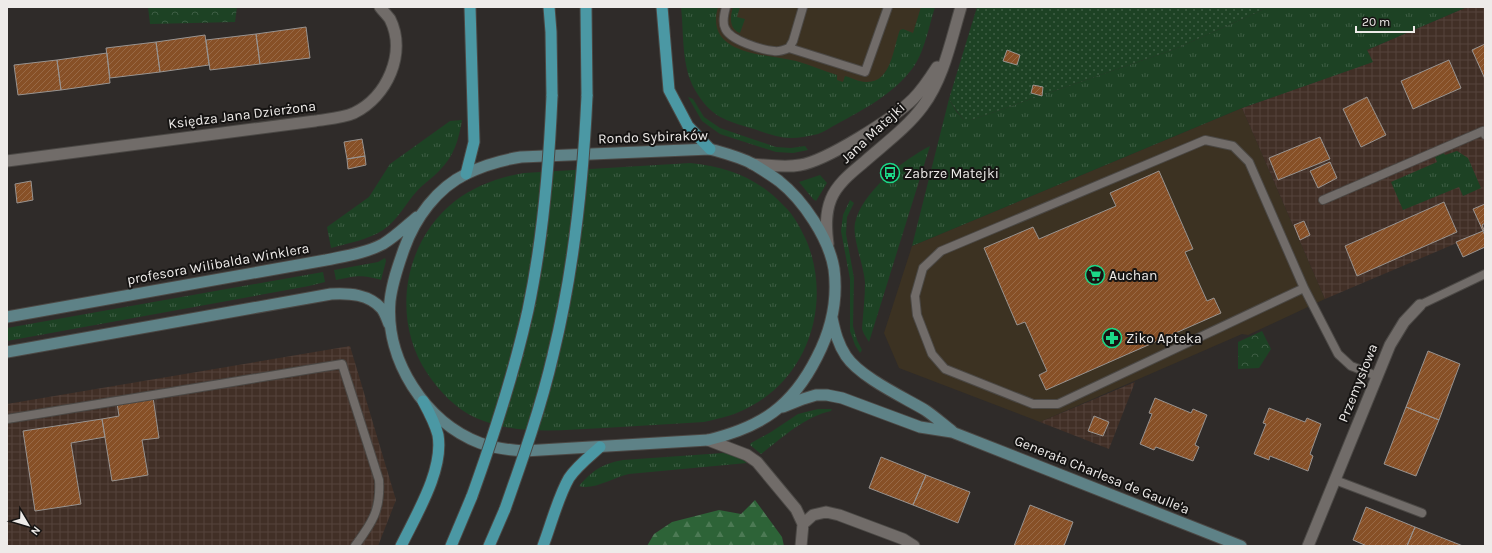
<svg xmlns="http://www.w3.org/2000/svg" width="1492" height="553" viewBox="0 0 1492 553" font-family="Karla,sans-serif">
	<defs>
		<pattern id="industrial-grid" width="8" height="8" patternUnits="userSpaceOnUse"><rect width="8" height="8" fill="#412f26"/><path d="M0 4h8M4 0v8" fill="none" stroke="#54433b"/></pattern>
		<pattern id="grass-tufts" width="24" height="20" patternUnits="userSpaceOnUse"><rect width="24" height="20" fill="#1d4224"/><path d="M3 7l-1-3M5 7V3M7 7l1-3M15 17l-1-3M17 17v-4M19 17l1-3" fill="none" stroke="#3e5d44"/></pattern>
		<pattern id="forest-firs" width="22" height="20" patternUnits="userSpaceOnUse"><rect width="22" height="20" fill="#2d6337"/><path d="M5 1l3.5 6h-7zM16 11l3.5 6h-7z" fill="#4c7a54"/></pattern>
		<pattern id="park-crowns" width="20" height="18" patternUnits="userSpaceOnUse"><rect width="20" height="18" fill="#1d4224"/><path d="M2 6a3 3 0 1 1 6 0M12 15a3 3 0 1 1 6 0" fill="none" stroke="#3e5d44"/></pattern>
		<pattern id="garden-dots" width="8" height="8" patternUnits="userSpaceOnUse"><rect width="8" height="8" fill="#1d4224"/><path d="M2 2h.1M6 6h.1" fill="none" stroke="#3e5d44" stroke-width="1.8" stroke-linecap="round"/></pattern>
		<pattern id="building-hatch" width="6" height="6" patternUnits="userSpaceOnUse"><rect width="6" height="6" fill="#875027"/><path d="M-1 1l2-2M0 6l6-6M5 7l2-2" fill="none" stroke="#986946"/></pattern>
	</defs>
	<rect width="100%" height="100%" fill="#2f2b29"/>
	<!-- commercial -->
	<path fill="#3c3222" d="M695,7H933L868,96L699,49Z
		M1242,108L1325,299L1248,335L1242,334L1040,422L899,368L884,333L912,246Z"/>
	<!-- industrial -->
	<path fill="url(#industrial-grid)" d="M1467,7H1485V231L1325,299L1242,108L1372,62L1367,50Z
		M350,346L396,500L378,546H7V404Z
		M1135,382L1109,449L1040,422Z"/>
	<!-- grass -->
	<path fill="url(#grass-tufts)" d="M681,7H718C704,55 766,54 796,61C810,65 824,71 837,75V80L843,82L845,76C852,78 859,82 866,82C892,83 893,47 900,30L903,29L913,33L921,7H935C929,26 924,54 912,69C893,94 863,110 837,124C831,127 824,132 818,134C809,136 800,138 791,138C775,138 762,131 747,127C721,119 710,115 695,90C681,66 684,33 681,7Z
		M733,7H740L737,17L745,19L740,33C729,29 730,17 733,7Z
		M1269,7H1467L1367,50L1373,62L1242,108L912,246L949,99L956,111L964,120H971L1175,49Z
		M688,97L693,99L704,117L720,128L776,147L791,148L805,146L808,150L793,153L776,152L720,134L702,121Z
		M462,120C459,139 454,156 440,170C433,178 424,183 417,191C405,204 398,220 383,230C368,240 348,243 331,248L327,227L369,197L390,164L450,121Z
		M930,146L869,342L864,334L862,329C863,313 865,298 865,283C864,265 852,238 855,223C862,192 903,160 930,146Z
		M1457,151L1468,158L1481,188L1463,196L1459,187L1403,210L1391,182L1437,162L1435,157L1444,153L1445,155Z
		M690,163C728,167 758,178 784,206C794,215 801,229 807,242C833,307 806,384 739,412C728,417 716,419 704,422C671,424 637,426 604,428C561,430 517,436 476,418C456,409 439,391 427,373C391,319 403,242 455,201C475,186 499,177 524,173Z
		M820,175L827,183L816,201L813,199L799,182Z
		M850,200L854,203L847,217L846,234L854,278L853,326L857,340L862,350L860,353L855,345L850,331V279L841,231L843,215Z
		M385,258L386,261L381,280C361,274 356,276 336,280L334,270L378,262Z
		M323,272L325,282L309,286L7,341V328Z
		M818,409H832L831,411C804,417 782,438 761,454L750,445L751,443L771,432L798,414Z
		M723,453L737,456L747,463L629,474C615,477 592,491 579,486C593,470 602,464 623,460Z"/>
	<!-- forest -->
	<path fill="url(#forest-firs)" d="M755,500L782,537L784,546H647L654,534L672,522L719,510L741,514Z"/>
	<!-- park -->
	<path fill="url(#park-crowns)" d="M148,7H237L235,22L150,24Z
		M1262,331L1271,349L1259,368L1238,369V342Z"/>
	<!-- garden -->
	<path fill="url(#garden-dots)" d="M977,7H1269L1175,49L971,120H964L956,110L949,99Z"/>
	<!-- building -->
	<path fill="url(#building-hatch)" stroke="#989390" d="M306,27L310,58L260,64L256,34Z
		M256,34L260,64L210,70L206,40Z
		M205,35L209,65L160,72L156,42Z
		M156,42L160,72L110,78L106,48Z
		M1485,44V79L1472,50Z
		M1007,50L1020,55L1017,65L1003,61Z
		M107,53L110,83L61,90L57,60Z
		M57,60L61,90L18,95L14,65Z
		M1449,60L1461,88L1413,109L1401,81Z
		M1033,85L1043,87L1042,96L1031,93Z
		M1367,97L1386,135L1361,147L1343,109Z
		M1320,137L1330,159L1278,180L1269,158Z
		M362,139L365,156L347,159L344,142Z
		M365,156L366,165L348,169L347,159Z
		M1330,162L1337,178L1318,188L1310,171Z
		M1159,171L1193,249L1185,252L1207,301L1214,298L1221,313L1046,390L1039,375L1047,371L1025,322L1017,325L984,248L1033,227L1039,239L1116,206L1110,193Z
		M31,181L33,200L17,203L15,184Z
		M1444,202L1457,232L1357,276L1345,246Z
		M1485,204V223L1482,225L1484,230L1483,231L1473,209Z
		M1304,221L1310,235L1300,240L1294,225Z
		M1483,231L1485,236V247L1463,257L1456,242Z
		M1428,351L1460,364L1439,420L1406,407Z
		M153,397L159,438L142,440L148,475L112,481L102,419L119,416L117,403Z
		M1155,398L1191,413L1193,409L1207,415L1195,445L1199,447L1193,461L1156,447L1154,450L1140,444L1152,414L1149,413Z
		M1406,407L1439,420L1416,476L1384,464Z
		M1269,408L1305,422L1307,418L1321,424L1310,454L1313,456L1308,471L1270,456L1269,460L1254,454L1266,424L1263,423Z
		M1094,416L1109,422L1103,436L1088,431Z
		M102,419L105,437L71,443L81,504L35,511L23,431Z
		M881,457L926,475L913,505L869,488Z
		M926,475L970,492L958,523L913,505Z
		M1030,505L1073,522L1064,546H1014Z
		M1366,507L1415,527L1407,546H1367L1353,540Z
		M1415,527L1463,546H1407Z"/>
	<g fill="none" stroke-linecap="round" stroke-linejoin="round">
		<defs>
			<path id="service" d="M726,7C724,14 722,22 725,28C729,40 762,50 774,51C779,52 784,50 789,48L793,41L803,7
				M789,48L865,72L888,7
				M1323,200L1483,131L1485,135
				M1304,288L1058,404H1033L945,369L932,354L917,315L915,296L923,268L941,251L1205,140L1233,146L1249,162L1304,288L1338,354L1351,366L1377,376
				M1420,305L1485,274
				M7,419L342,364L379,480C381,510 372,523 355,546
				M1335,480L1422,513"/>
			<path id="minor" d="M7,161L315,121C327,119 343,118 354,113C387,97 407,53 390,19C387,15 383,11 380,7
				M752,164C768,165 784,168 800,165C826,161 894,118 913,99C922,90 930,78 937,67
				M828,244C826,229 825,214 831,199C837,184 851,173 863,163C883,145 907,128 923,106C944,78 951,40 961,7
				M708,440L747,455L757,462L796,509L803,524L801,546
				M803,524L813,515L826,512L839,515L903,539L914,546
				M1308,546L1390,345L1404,322L1420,305"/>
			<path id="secondary" d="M710,149C724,153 740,157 753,164C761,169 771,175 779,181C803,200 829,238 834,269C838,300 831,330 817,357C792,407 761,427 708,440L524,451C509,450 494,448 480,443C425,422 385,360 390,301C392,283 398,266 404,249C415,218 437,188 466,174C484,165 502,160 521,157Z
				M7,317L326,260C345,256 366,253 383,244C395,237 406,226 417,217
				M832,318C835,332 838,344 846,356C860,377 903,397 925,410C934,416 943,424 952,431
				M7,352L331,294C349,293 369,294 382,309C385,313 387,319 389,324
				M783,407L803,399L816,395H827L842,398L920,427L952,432L1241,546"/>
			<path id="primary" d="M549,7L551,32L552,96
				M586,7L587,96
				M662,7L669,90L688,126L710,149
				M466,174L474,142L470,7
				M401,546C416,515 444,470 438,435C435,423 429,412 423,401
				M451,546L472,496
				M489,546L505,509
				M543,546C551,525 558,497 569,478C577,466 590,456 600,447"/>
		</defs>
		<!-- service casing -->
		<use href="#service" stroke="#4b4845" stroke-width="10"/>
		<!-- minor casing -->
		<use href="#minor" stroke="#4b4845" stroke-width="13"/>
		<!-- secondary casing -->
		<use href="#secondary" stroke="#4b4845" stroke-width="13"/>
		<!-- primary casing -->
		<use href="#primary" stroke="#4b4845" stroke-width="13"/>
		<!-- service -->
		<use href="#service" stroke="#716c69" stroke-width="8"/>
		<!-- minor -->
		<use href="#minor" stroke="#716c69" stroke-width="11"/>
		<!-- secondary -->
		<use href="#secondary" stroke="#5e8287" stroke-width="11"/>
		<!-- primary -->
		<use href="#primary" stroke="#4b98a4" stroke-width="11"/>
		<defs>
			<path id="primary-bridge" d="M472,496C494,435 514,373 528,310C543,239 549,168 552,96
				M505,509C523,458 541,407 553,355C574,270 583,184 587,96"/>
		</defs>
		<!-- primary-bridge casing -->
		<use href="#primary-bridge" stroke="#4b4845" stroke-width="13" stroke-linecap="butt"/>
		<!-- primary-bridge -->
		<use href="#primary-bridge" stroke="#4b98a4" stroke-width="11"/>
	</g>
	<!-- icons -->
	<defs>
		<symbol id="bus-ring" viewBox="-11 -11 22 22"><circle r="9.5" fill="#161413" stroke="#1cd988" stroke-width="1.5"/><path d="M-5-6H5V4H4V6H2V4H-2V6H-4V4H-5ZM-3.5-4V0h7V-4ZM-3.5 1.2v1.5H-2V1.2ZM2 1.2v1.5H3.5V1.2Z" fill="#1cd988"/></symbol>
		<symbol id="supermarket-ring" viewBox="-11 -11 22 22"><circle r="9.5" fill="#161413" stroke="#1cd988" stroke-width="1.5"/><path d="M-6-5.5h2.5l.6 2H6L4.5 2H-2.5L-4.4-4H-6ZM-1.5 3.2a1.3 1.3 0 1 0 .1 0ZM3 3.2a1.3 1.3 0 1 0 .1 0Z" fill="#1cd988"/></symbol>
		<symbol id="pharmacy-ring" viewBox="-11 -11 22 22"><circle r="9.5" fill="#161413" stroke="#1cd988" stroke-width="1.5"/><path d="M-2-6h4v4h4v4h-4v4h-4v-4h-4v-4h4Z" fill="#1cd988"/></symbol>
	</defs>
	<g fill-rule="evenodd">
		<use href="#bus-ring" x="879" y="162" width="22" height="22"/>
		<use href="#supermarket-ring" x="1084" y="264" width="22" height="22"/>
		<use href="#pharmacy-ring" x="1101" y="327" width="22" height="22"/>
	</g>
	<g text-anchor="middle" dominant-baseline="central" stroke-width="4" stroke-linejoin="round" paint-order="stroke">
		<!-- street labels -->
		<g font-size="14" fill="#eeebe9" stroke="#161413">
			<text transform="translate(242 115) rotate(-7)">Księdza Jana Dzierżona</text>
			<text transform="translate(873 133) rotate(-43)">Jana Matejki</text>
			<text transform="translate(653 137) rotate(-2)">Rondo Sybiraków</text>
			<text transform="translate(218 264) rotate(-10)">profesora Wilibalda Winklera</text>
			<text transform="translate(1358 383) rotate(-68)">Przemysłowa</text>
			<text transform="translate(1102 475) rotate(22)">Generała Charlesa de Gaulle'a</text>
		</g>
		<!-- poi labels -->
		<g font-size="14" fill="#eeebe9" stroke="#161413" text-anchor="start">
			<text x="904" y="173">Zabrze Matejki</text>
			<text x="1109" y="275">Auchan</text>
			<text x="1126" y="338">Ziko Apteka</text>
		</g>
	</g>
	<!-- border -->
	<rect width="1492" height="553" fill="none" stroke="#eeebe9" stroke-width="16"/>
	<!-- north arrow -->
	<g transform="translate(28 525) rotate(128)" stroke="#161413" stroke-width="3" paint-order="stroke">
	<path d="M0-3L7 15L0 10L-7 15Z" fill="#eeebe9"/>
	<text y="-6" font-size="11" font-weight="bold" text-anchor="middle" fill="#eeebe9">N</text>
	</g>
	<!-- scale -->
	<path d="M1356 26v6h58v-6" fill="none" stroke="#eeebe9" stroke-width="2"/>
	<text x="1362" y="26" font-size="12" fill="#eeebe9" stroke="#161413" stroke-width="3" paint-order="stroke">20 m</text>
</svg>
